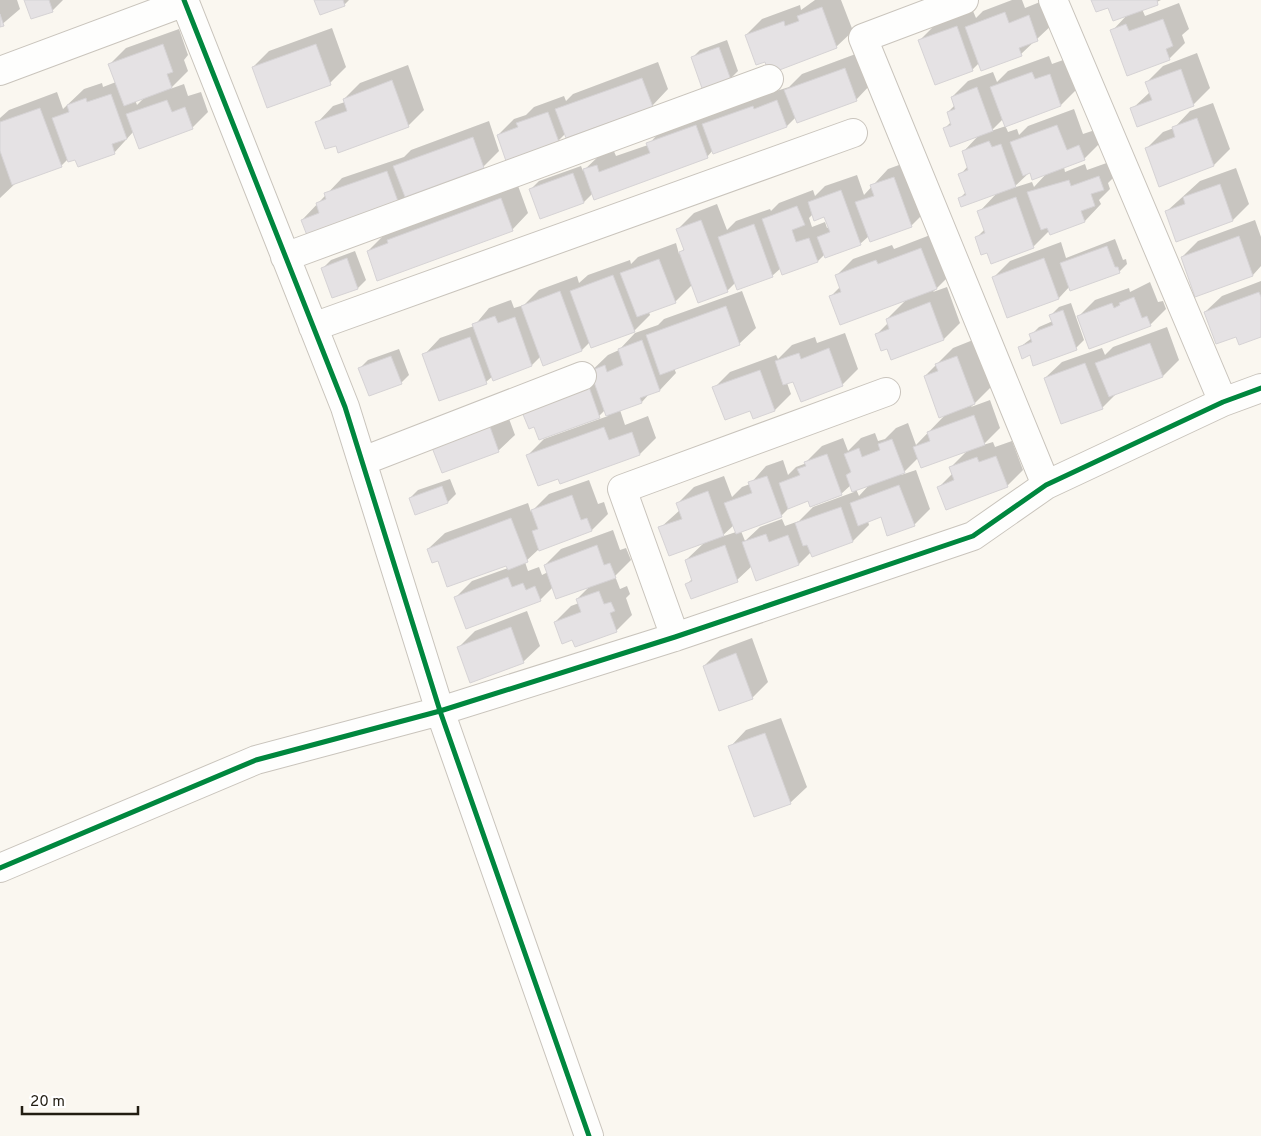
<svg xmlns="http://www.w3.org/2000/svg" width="1261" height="1136" viewBox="0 0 1261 1136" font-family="Overpass,sans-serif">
	<rect width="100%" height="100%" fill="#faf7f0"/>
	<!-- shadow -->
	<path fill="#0003" fill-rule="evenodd" d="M0,0H17L20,9L0,26Z
		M26,0H63L52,11Z
		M316,0H349L344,5Z
		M815,0H841L853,31L836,47L765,60L746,35L762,19L800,5L801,10Z
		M1012,0H1022L1025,8L1045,0L1054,23L1021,54L981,69L979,63L972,70L920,40L936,24L973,11L976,18L983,11Z
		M1092,0H1161L1142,9L1145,16L1179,3L1189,29L1182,35L1185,43L1169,59L1112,31L1128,14Z
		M332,28L346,67L330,83L253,67L269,51Z
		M179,29L188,55L184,60L188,71L170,89L184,84L188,96L201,92L208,112L192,128L134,131L114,153L68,159L61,166L18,181L0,198V118L9,110L57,92L63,109L84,89L102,83L103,87L116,82L110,64L126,48ZM145,97L137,105L135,100Z
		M727,40L738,71L730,79L692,58L700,50Z
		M861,52L872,83L856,100L796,117L787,126L713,150L707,157L593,193L584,202L531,189L539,181L581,166L583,171L601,154L613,149L616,156L648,145L664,127L712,110L714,114L720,108L769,90L770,93L789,87L802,74Z
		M1197,53L1210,88L1193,105L1132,109L1150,92L1147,82L1163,66Z
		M1049,56L1052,64L1066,59L1077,89L1061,105L1005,125L1008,132L1017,129L1019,135L1028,126L1074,109L1083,134L1095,130L1100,143L1084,159L1064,167L1065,172L1085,164L1087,170L1115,160L1119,172L1108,183L1110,189L1099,200L1101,204L1085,221L1050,234L1049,231L1033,247L987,251L976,238L985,229L979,212L997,193L959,199L966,192L960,175L968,166L963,152L980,134L945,128L951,122L948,112L955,105L952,97L968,81L993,72L997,82L1008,71ZM1003,119L1006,126L991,131ZM1031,171L1047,173L1034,187L1032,182L1013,188Z
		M658,62L668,89L652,106L565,134L558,141L498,135L514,119L526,115L534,107L564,96L566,101L573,94Z
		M408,65L424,110L408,126L336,144L317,123L333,106L345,102L344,99L360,83Z
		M1213,103L1230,149L1214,165L1160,186L1147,148L1163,132L1174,128L1190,111Z
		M489,121L499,151L483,167L407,195L399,203L302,220L342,178L404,157L411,150Z
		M910,161L928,209L911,226L869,236L860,244L825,254L818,261L781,268L772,276L736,282L727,291L692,285L675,302L649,312L650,315L634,331L590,342L582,350L541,356L532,365L493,376L486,382L424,355L440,338L474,326L489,308L511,300L514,308L524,305L539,290L577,276L579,283L588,275L630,260L631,264L638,257L676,243L679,254L685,248L678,229L694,213L717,204L727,230L736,221L770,209L771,211L779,203L813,190L815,196L825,186L857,175L864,195L888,169ZM813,214L825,215L829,227L827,228L825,222L812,227L809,218Z
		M1236,168L1249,204L1233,220L1167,211L1200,181Z
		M517,183L528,213L512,230L368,251L384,235L399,230L405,224Z
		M1255,220L1261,237V266L1253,275L1182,257L1198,241Z
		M938,232L953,272L933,292L947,287L960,323L944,339L891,358L887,348L876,335L888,323L887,319L907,299L830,297L841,286L837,275L853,259L892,245L894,249Z
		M1115,239L1123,260L1126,259L1127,264L1119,272L1070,286L1059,298L1008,316L994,277L1010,261L1061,242L1066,258Z
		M355,251L366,280L358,288L333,297L323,268L331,260Z
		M1261,281V336L1205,312L1222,296Z
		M1150,282L1158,302L1163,301L1166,309L1150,325L1079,316L1095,300L1129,288L1130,292Z
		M742,291L756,328L739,344L674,368L676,373L660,390L650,393L642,402L620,410L625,425L648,416L656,438L640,454L561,483L559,477L528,455L544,439L608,416L605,410L599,416L535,425L608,355L619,350L635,333L658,325L664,319Z
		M1071,303L1084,340L1076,348L1034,364L1030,354L1020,347L1032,338L1031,335L1039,327L1053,321L1051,315L1059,307Z
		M1167,327L1179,360L1163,376L1118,392L1102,408L1045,378L1062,362L1102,348L1105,355L1113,347Z
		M845,333L858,369L842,385L794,380L787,383L791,394L775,410L750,409L714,388L730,372L776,355L778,359L792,345L815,337L817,343Z
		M973,340L991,387L971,407L990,400L1000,428L983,445L993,442L995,447L1012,441L1023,470L1007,486L939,487L953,473L951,467L968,450L918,458L901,475L916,470L930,509L914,525L881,516L868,521L869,525L853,541L812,556L811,552L799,564L752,566L737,580L687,584L693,578L686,560L705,542L660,528L680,510L678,503L694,487L724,476L732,497L742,487L750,484L766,466L783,460L788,475L796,467L804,464L822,446L843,438L848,451L861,438L875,433L878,441L885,439L896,428L908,423L916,445L947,413L925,376L953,348ZM870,484L859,496L856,489ZM851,485L854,492L813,507L799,521L785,526L782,519L760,527L745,541L741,531L781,516L790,507L809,500L841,494ZM734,525L736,532L721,537Z
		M399,349L409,375L401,383L360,368L368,360Z
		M505,408L515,435L498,451L443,471Z
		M450,479L456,494L448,502L410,498L418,490Z
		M589,480L598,504L604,502L608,514L592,530L539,549L525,562L528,571L539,567L542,575L548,572L545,565L561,549L613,530L620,550L626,548L631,560L615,576L620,589L627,586L630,594L626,598L632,615L616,631L573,638L555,622L571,606L579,603L577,599L591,585L553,587L540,600L456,597L472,581L508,568L507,564L438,560L428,549L445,533L528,503L531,512L549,494Z
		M527,611L540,646L523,662L459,647L475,631Z
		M752,638L768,682L752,698L704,666L720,650Z
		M781,718L807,787L790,803L730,747L746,730Z"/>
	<!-- building -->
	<path fill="#e5e2e4" stroke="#d6d3d5" d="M24,0H49L53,12L31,19Z
		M314,0H343L345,6L320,15Z
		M1091,0H1157L1158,5L1113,21L1108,8L1096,12Z
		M822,7L837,48L769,74L765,62L756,65L745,35L784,21L785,26L799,21L797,16Z
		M1005,12L1009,23L1029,15L1038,41L1019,48L1022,56L981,71L965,27Z
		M0,14L4,26L0,27Z
		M1163,19L1173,46L1166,49L1170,60L1127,76L1110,30L1126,24L1129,31Z
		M957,26L973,71L935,85L918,40Z
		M163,44L173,72L167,74L172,88L124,106L108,64Z
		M316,44L331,85L267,108L252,67Z
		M719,47L731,80L703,91L691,57Z
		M845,68L857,101L797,123L784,90Z
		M1181,69L1194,106L1137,127L1130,108L1152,100L1145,82Z
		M1032,72L1035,79L1050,74L1061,106L1005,127L990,87Z
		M642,78L653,107L566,138L555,109Z
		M392,80L409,127L338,153L336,146L325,149L315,122L347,111L343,99Z
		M977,87L993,131L950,147L943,128L951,125L947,112L955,109L951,97Z
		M111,94L127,139L112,144L115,154L78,167L75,160L68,162L52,118L69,112L67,105L86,98L87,102Z
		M167,100L172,112L185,107L193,129L139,149L126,114Z
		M777,100L787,127L713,154L702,124L753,106L754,109Z
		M40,108L62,167L12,185L0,151V122Z
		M548,112L559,142L506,161L497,135L518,127L516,123Z
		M1197,118L1214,166L1159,187L1145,148L1175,137L1172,127Z
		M696,125L708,158L594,200L583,169L597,165L599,172L650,153L646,143Z
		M1057,125L1067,150L1079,145L1085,160L1032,180L1030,173L1023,176L1010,142Z
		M473,137L484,168L405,197L393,166Z
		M989,141L992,147L1001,144L1016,187L961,207L958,198L966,195L958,174L968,170L962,151Z
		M387,171L399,204L308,238L301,220L319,213L316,203L326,199L324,193Z
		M573,173L584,203L540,219L529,189Z
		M1099,176L1104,190L1091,194L1095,206L1081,211L1085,222L1050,235L1047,228L1041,230L1027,192L1069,180L1071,186Z
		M894,177L912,227L870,242L855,202L874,196L870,185Z
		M1220,184L1233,221L1176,242L1165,211L1185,204L1183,197Z
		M841,190L861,245L825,258L817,237L830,232L824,217L814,221L808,202Z
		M1016,197L1034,248L991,264L987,253L981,255L975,237L985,233L977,211Z
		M501,198L513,231L377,281L367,251L388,243L387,240Z
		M797,206L805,225L792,230L796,242L809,238L818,262L782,275L762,219Z
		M701,220L728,292L698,303L679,252L684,250L676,229Z
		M754,224L773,277L737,290L718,237Z
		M1239,236L1253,276L1195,297L1181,257Z
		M1107,246L1115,267H1118L1120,273L1070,291L1060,263Z
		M921,248L937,289L840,325L829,296L841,292L835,275L876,260L878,264Z
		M347,258L358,289L332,298L321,268Z
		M1044,258L1059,299L1007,318L992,277Z
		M659,259L676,303L637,317L620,273Z
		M613,275L635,332L591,348L570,291Z
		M560,291L582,351L543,366L521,306Z
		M1259,292L1261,297V337L1239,345L1236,337L1216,344L1204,312Z
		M1134,297L1142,318L1147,316L1151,326L1089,349L1077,316L1112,303L1114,308L1120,305L1119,303Z
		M930,302L944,340L891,360L887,349L881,351L875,334L889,329L886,319Z
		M726,306L740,345L660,375L646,335Z
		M1063,310L1077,350L1033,366L1030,355L1022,359L1018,347L1032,342L1029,334L1053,325L1049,315Z
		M495,316L498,323L515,317L532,366L493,381L472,324Z
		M470,337L487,384L439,401L422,354Z
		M642,340L660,391L640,398L642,403L606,416L590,371L605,365L607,372L623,365L618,349Z
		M1150,343L1163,377L1109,397L1095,363Z
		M829,348L843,386L801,402L793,382L783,385L775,361L799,353L801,359Z
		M391,356L402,384L369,396L358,368Z
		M957,356L975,404L939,418L924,376L938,371L935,364Z
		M1085,363L1103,409L1061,424L1044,378Z
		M760,370L775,411L753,419L750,411L725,420L712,387Z
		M588,384L600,418L539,440L534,427L529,429L522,412Z
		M974,415L985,445L921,468L913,447L930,441L927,432Z
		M489,424L499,452L442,473L431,445Z
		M604,427L609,440L632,432L640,455L560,484L558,479L538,486L526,455Z
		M892,439L905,473L852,492L846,475L851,472L844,454L859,448L862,457L880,450L878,444Z
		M827,454L842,495L810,507L808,501L788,509L779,483L800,475L797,469L806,466L804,462Z
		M996,456L1008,487L946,510L937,487L954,480L949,467L977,457L979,462Z
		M767,476L782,517L736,534L724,503L752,493L748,482Z
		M899,485L915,526L887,536L881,517L858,526L850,503Z
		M442,486L448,503L415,515L409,498Z
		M708,491L724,536L669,556L658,527L682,519L676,503Z
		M572,495L581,520L587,518L592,531L539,551L532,531L538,529L531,510Z
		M841,507L853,542L812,557L807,545L803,546L795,523Z
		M511,518L528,562L508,570L506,566L447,587L438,561L432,563L427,549Z
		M766,534L769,542L788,535L799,565L756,581L742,542Z
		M597,545L604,565L610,563L616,578L556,599L544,565Z
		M725,545L738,582L691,599L685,584L692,581L685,560Z
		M508,577L512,587L523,583L526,590L535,586L541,601L466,629L454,597Z
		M599,591L604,604L611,602L615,611L610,613L617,632L575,647L572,640L562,644L554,622L581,612L576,599Z
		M511,627L524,663L470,683L457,647Z
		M736,653L753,699L719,711L703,666Z
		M765,733L791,804L754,817L728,746Z"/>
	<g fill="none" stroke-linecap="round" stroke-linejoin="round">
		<defs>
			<path id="minor" d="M184,0L345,407L440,711L589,1136
				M964,0L863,38L1046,485
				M1053,0L1223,402
				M0,71L185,2
				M285,257L769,79
				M313,327L853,133
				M363,461L582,376
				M675,637L622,489L886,392
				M0,868L256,760L440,711L675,637L973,536L1046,485L1223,402L1261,388"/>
		</defs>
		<!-- minor casing -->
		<use href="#minor" stroke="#c9c4bc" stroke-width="30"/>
		<!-- minor -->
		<use href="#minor" stroke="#fefefd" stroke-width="28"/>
		<defs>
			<path id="cycleway" d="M184,0L345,407L440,711L589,1136
				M0,868L256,760L440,711L675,637L973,536L1046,485L1223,402L1261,388"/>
		</defs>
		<!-- cycleway casing -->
		<use href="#cycleway" stroke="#fff" stroke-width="8"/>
		<!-- cycleway -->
		<use href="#cycleway" stroke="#00873e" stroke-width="5"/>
	</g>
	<!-- scale -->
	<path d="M22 1106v8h116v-8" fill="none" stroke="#221d12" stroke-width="2.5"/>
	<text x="30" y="1106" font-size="15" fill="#221d12" stroke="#ffffff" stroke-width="4" paint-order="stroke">20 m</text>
</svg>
